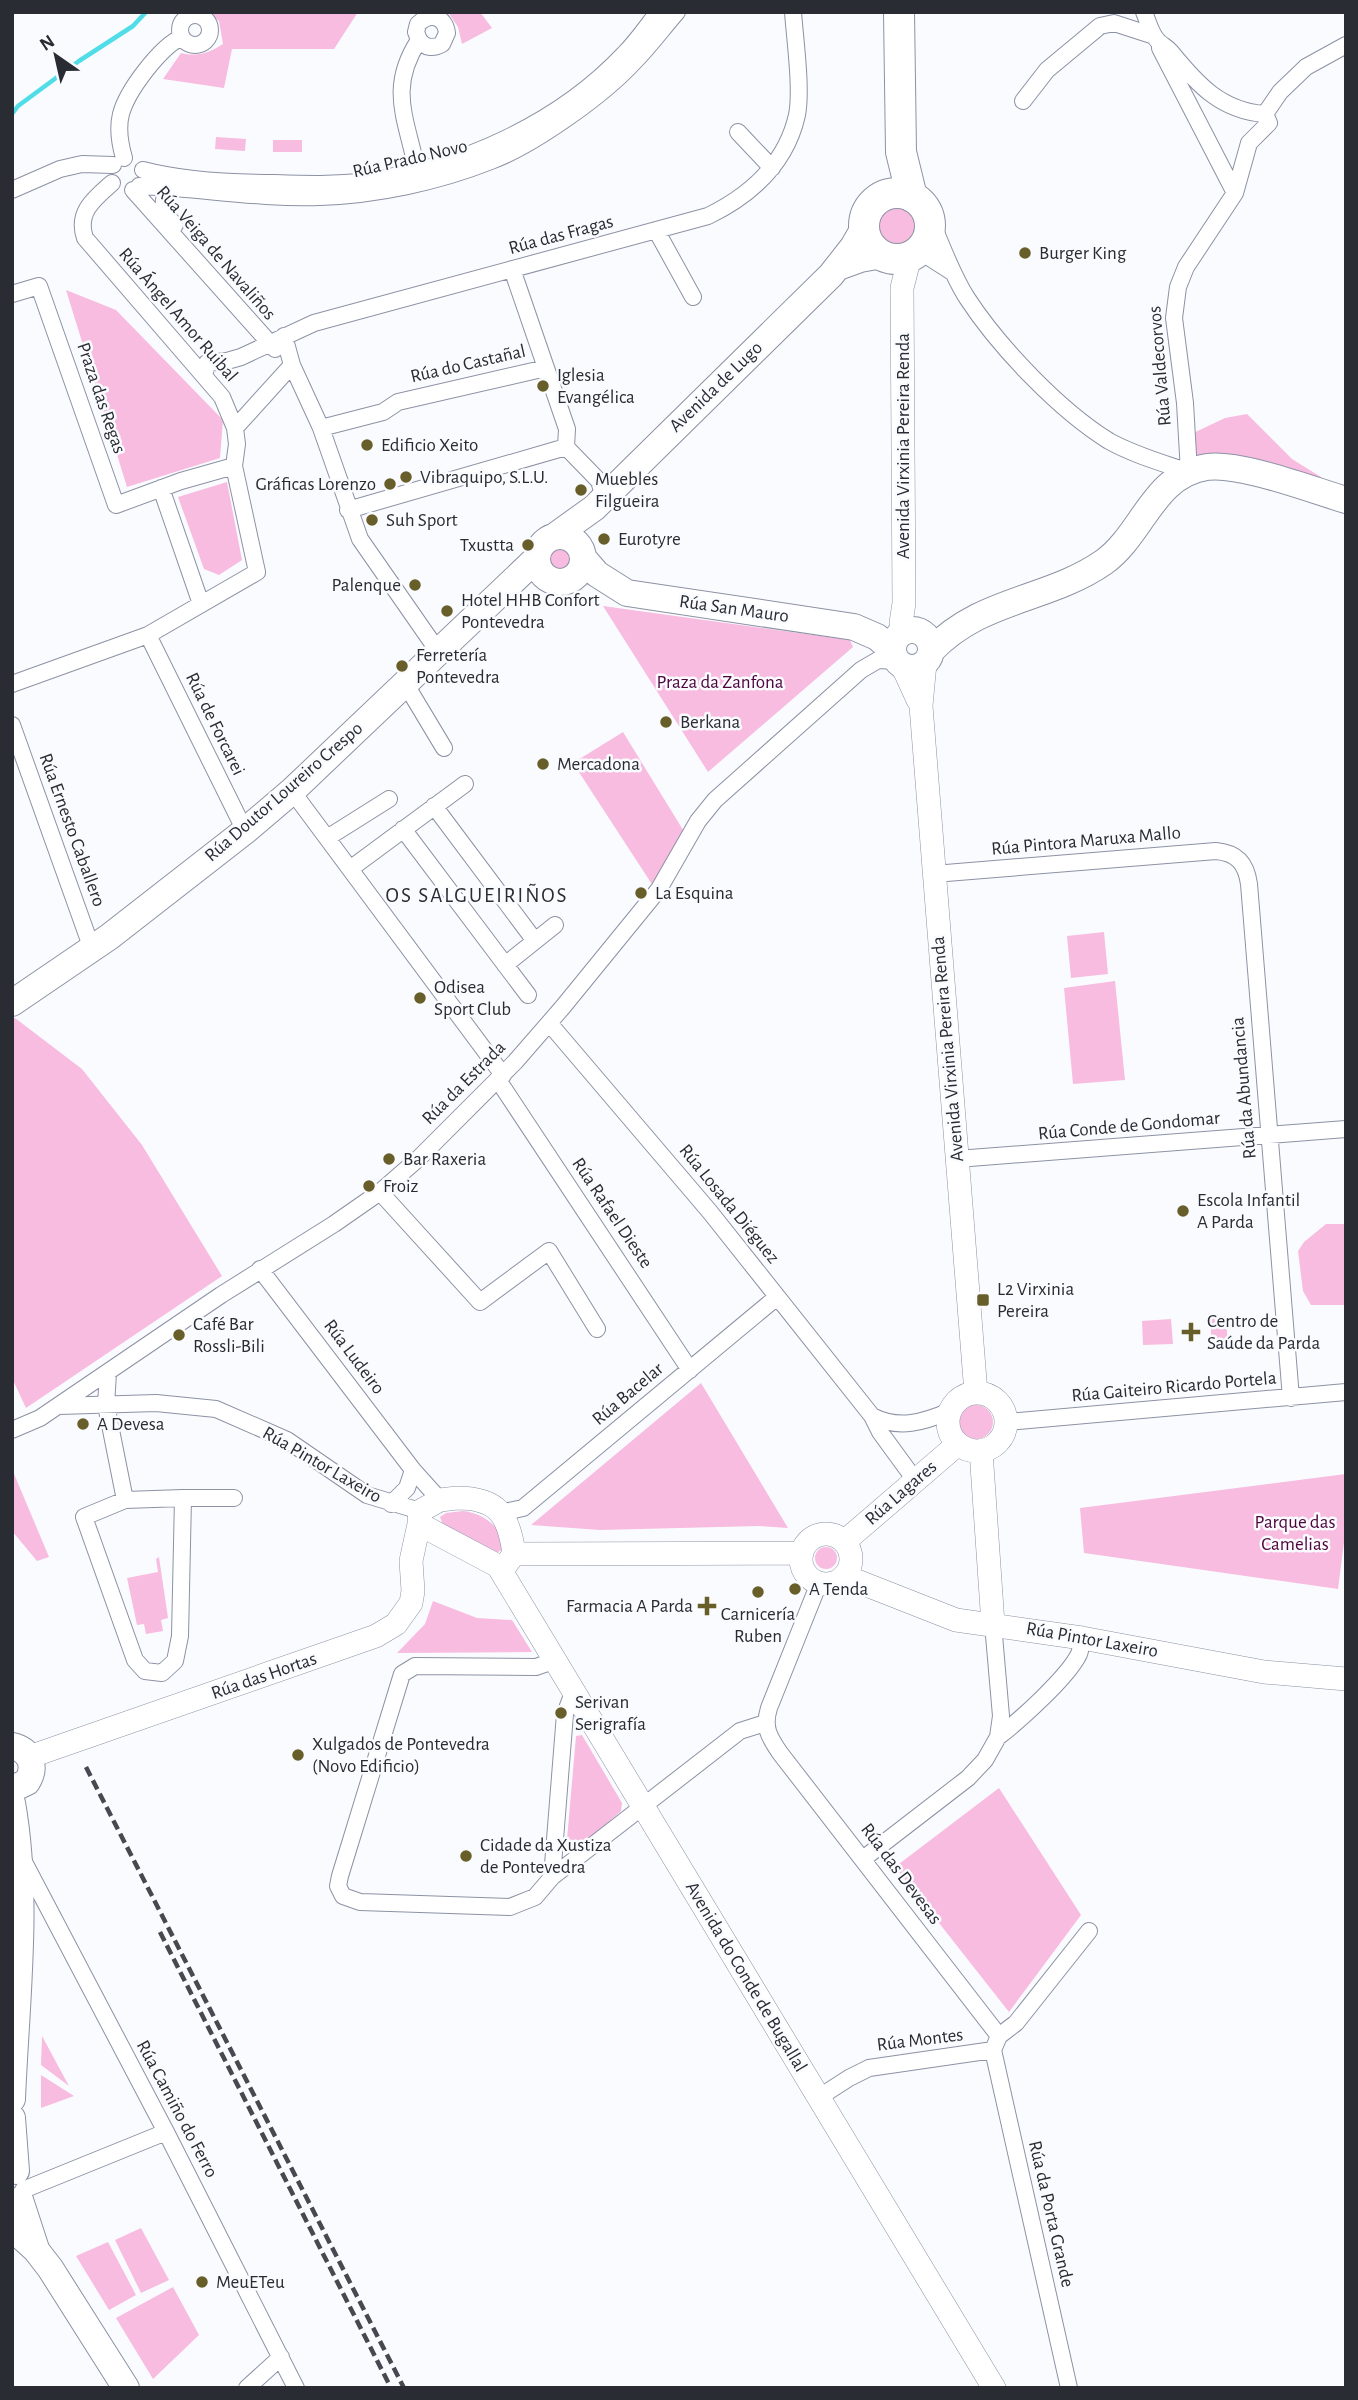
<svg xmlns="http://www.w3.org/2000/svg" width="1358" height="2400" viewBox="0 0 1358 2400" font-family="'Alegreya Sans',sans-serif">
	<rect width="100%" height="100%" fill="#fafbff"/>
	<!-- green -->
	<path fill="#f7bce0" d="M208,12H358L334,49H232L224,88L163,79L181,53C198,57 209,53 223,44L219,21Z
		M448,12H480L492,28L462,44L458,27Z
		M216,137L246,139L245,151L215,149Z
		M273,140H302V152H273Z
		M877 227a20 20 0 1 1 40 0a20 20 0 1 1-40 0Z
		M66,290L116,310L223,420L220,458L127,487Z
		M1247,414L1292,459L1321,477L1316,491L1189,472L1187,436L1225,418Z
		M227,482L242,560L219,575L204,569L178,497Z
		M550 559a11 11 0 1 1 22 0a11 11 0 1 1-22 0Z
		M603,606L850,640L853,647L708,772Z
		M623,732L688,838L657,892L573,763Z
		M1104,932L1108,974L1071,978L1067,936Z
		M1115,981L1125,1080L1073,1084L1064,988Z
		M15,1018L82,1069L142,1145L222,1276L26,1408L12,1378V1020Z
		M1326,1224H1346V1305H1311L1303,1291L1298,1251L1304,1242Z
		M1226,1316L1228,1349L1212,1350L1210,1317Z
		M1171,1319L1173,1344L1143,1345L1142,1321Z
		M701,1383L788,1528L759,1526L600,1530L531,1525Z
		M959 1422a17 17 0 1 1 34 0a17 17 0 1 1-34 0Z
		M12,1469L49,1557L37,1561L12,1531Z
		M1346,1474V1527L1338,1589L1084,1553L1080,1508Z
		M463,1511C483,1513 505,1528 502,1550L494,1554L443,1525L440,1517L446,1513Z
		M815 1558a11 11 0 1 1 22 0a11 11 0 1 1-22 0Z
		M159,1557L168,1618L161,1620L163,1631L146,1634L144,1624L137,1625L127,1578L158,1572L156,1559Z
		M433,1601L477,1618L512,1620L532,1652L397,1653L425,1624Z
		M582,1735L622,1803L621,1811L573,1853L566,1851L576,1736Z
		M999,1788L1081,1915L1009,2012L895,1867Z
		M42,2036L69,2086L41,2065Z
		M41,2075L74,2096L41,2108Z
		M141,2228L169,2280L141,2293L115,2240Z
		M108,2242L136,2295L109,2310L76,2256Z
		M173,2287L199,2335L153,2379L116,2318Z"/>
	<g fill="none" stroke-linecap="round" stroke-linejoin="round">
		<!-- stream -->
		<path stroke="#51dde7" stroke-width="4.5" d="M12,114L18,106L79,61L133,26L146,12"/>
		<defs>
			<path id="street" d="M180 30a15 15 0 1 1 30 0a15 15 0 1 1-30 0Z
				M1160,48L1235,193
				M1023,101L1047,70L1100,26L1114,23L1154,36
				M1265,114L1280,92L1306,67L1346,45
				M738,132L772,168
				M124,158C120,144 117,129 121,114C127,91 160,47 182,37
				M143,170C185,181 232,183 275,183C305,184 336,185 366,181C461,167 558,124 624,54C637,41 647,26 658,12
				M417,171C407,119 387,89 419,40L416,32L418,24C430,12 445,16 447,33L442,44C433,49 425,48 419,40
				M139,186C199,188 259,199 320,197C377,195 438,182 491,161C534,145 604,95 635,61C650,46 663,28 677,12
				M171,189L164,200L163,212L175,225
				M12,190L60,169L82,164L113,165
				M133,190L275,349
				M656,230L693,297
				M930,230L937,235C946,256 954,278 967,298C999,347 1059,410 1109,441C1134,455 1163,463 1189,472L1185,403L1174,318L1178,287L1186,267L1235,193L1249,143L1269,123L1265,114C1221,111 1197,84 1171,52C1167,47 1163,46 1159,42C1151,35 1148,21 1144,12
				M919,251L952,272
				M512,269L567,429L566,447
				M12,294L39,286L116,505L181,481L234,466
				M284,336L292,365L321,428L360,539L438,651
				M204,376L207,363L227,361L241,357L314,323L708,216C751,195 786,164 797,115C802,89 795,40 793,12
				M235,428L292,365
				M321,428L383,412L398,402L546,368
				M566,447L599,481L604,497
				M161,488L201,604
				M348,510L566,447
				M148,635L245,831
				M405,683L444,748
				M12,684L148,635L257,572L234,466L237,444L235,428L222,397L85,238C76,212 95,198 112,183
				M12,725L92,949
				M292,791L503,1075
				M434,806L535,941
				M403,829L528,995
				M327,838L389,799
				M350,869L465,784
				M934,874L1216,851C1237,853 1246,863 1249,884L1291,1398
				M505,965L555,925
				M549,1023L710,1212L872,1416L880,1432L915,1480
				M498,1080L690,1370
				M957,1159L1346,1129
				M380,1192L480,1302L549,1251L597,1329
				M260,1269L413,1470L440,1500
				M108,1373L106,1405L125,1500
				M59,1406L156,1403L216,1409L287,1440L367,1495L420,1511
				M872,1416C899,1430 924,1422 950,1411
				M1007,1422L1346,1392
				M12,1430L40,1418L221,1295L334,1224L380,1192L419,1158L515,1062L562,1008L659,889L698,821L715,800L861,670L878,660L897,661
				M183,1498L180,1636L175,1661L162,1673L145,1671L135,1660L84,1517L125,1500Z
				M183,1498H234
				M391,1504L407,1488L413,1470
				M500,1513L523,1508L777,1297
				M819,1583L769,1708C763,1727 769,1737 780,1753L999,2036L993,2050
				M556,1660L536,1667L415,1666L402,1674L340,1876L338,1886L343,1896L360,1902L510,1907L535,1897L552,1877L565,1714L574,1690
				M998,1737C1019,1721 1068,1677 1079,1654C1081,1649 1081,1643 1082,1638
				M863,1859L968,1778L985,1760L998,1737L1001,1716L993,1624
				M24,1862L166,2132L296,2388
				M552,1877L740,1731L765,1723
				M999,2036L1016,2023L1089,1931
				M993,2050L1069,2388
				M818,2098L849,2078L869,2068L993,2050
				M23,2190L166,2132
				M247,2388L281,2357"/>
			<path id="secondary" d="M902,632L901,623L904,603L902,288L910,256
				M925,663L921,706L976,1393
				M902,665L918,700
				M948 1422a29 29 0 1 1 58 0a29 29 0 1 1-58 0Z
				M981,1451L993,1624
				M457,1498C498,1498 509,1515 514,1554L506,1565L498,1566L419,1524L420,1511L440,1500Z
				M801 1559a25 25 0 1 1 50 0a25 25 0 1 1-50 0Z
				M844,1542L958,1444
				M514,1554L802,1553
				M498,1566L994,2388
				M844,1576L956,1620L1082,1638L1264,1672L1346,1679
				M29,1757L376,1636L396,1624L411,1603L413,1591L411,1561L419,1524"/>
			<path id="primary" d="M838,267L860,259L882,255
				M537 559a23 23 0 1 1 46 0a23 23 0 1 1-46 0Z
				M555,536L594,508L831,275L853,247L864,228
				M584,559L597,574L627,593L854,627L877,637L893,651
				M893 649a19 19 0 1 1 38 0a19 19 0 1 1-38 0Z
				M931,651C981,598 1048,601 1104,562C1143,534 1153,475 1207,467C1239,462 1312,490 1346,500
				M12,1003L109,937L245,831L292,791L536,559
				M12,1746C30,1750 37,1766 27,1782L12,1789
				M12,1803C29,1899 16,2001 12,2099
				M12,2118L16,2171
				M20,2200L36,2249
				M12,2228L36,2250L50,2268L126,2388"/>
			<path id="highway" d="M899,12L901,152L912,197
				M864 226a33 33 0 1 1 66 0a33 33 0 1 1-66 0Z"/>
		</defs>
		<!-- street casing -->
		<use href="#street" stroke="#8c92a4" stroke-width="18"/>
		<!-- secondary casing -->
		<use href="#secondary" stroke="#8c92a4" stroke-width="24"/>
		<!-- primary casing -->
		<use href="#primary" stroke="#8c92a4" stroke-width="28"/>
		<!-- highway casing -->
		<use href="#highway" stroke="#8c92a4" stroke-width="32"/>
		<!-- street -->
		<use href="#street" stroke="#fff" stroke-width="16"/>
		<!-- secondary -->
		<use href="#secondary" stroke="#fff" stroke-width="23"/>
		<!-- primary -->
		<use href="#primary" stroke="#fff" stroke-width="26"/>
		<!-- highway -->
		<use href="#highway" stroke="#fff" stroke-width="30"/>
		<!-- rail -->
		<path stroke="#474950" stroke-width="4.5" stroke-dasharray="10 5" stroke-linecap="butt" d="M86,1767L404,2388
			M160,1932L391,2388"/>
	</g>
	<!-- markers -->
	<g fill="#685e2a" stroke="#fafbff" stroke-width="2.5">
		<circle cx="1025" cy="253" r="7"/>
		<circle cx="543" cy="386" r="7"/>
		<circle cx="367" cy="445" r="7"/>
		<circle cx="406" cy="477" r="7"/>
		<circle cx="390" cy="484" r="7"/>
		<circle cx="581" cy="490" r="7"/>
		<circle cx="372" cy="520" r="7"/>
		<circle cx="604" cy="539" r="7"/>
		<circle cx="528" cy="545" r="7"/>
		<circle cx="415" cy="585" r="7"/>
		<circle cx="447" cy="611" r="7"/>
		<circle cx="402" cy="666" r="7"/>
		<circle cx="666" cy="722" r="7"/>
		<circle cx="543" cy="764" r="7"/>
		<circle cx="641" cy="893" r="7"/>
		<circle cx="420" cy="998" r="7"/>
		<circle cx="389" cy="1159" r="7"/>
		<circle cx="369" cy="1186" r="7"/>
		<circle cx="1183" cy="1211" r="7"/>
		<rect x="976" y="1293" width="14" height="14" rx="3.5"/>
		<path d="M1187.5 1321.5h7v7h7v7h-7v7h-7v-7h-7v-7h7z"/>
		<circle cx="179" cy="1335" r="7"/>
		<circle cx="83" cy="1424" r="7"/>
		<circle cx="795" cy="1589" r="7"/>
		<circle cx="758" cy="1592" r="7"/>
		<path d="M703.5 1595.5h7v7h7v7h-7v7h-7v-7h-7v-7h7z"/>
		<circle cx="561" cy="1713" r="7"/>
		<circle cx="298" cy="1755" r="7"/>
		<circle cx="466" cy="1856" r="7"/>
		<circle cx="202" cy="2282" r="7"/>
	</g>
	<g text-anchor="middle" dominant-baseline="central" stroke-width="5" stroke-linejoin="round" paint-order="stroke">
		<!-- street labels -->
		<g font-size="19" fill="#292c33" stroke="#fafbff">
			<text transform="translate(410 159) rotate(-13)">Rúa Prado Novo</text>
			<text transform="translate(561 235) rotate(-15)">Rúa das Fragas</text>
			<text transform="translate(216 253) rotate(49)">Rúa Veiga de Navaliños</text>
			<text transform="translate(178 315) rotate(49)">Rúa Ángel Amor Ruibal</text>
			<text transform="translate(468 364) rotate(-13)">Rúa do Castañal</text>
			<text transform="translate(1160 366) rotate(-95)">Rúa Valdecorvos</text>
			<text transform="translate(716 387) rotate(-44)">Avenida de Lugo</text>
			<text transform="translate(101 398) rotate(71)">Praza das Regas</text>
			<text transform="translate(903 446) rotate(-90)">Avenida Virxinia Pereira Renda</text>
			<text transform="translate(734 609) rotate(8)">Rúa San Mauro</text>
			<text transform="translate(215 724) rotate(64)">Rúa de Forcarei</text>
			<text transform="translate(284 792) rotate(-41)">Rúa Doutor Loureiro Crespo</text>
			<text transform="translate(72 830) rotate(70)">Rúa Ernesto Caballero</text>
			<text transform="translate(1086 841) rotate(-5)">Rúa Pintora Maruxa Mallo</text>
			<text transform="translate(948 1049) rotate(-95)">Avenida Virxinia Pereira Renda</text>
			<text transform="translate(464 1083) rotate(-45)">Rúa da Estrada</text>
			<text transform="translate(1244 1088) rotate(-95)">Rúa da Abundancia</text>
			<text transform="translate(1129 1126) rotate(-5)">Rúa Conde de Gondomar</text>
			<text transform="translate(729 1204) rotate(51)">Rúa Losada Diéguez</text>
			<text transform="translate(612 1213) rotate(56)">Rúa Rafael Dieste</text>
			<text transform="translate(354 1357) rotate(53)">Rúa Ludeiro</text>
			<text transform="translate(1174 1387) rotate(-5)">Rúa Gaiteiro Ricardo Portela</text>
			<text transform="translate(628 1394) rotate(-40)">Rúa Bacelar</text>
			<text transform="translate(322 1465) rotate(30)">Rúa Pintor Laxeiro</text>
			<text transform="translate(901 1493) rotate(-41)">Rúa Lagares</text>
			<text transform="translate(1092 1640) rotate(10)">Rúa Pintor Laxeiro</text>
			<text transform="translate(264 1676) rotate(-19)">Rúa das Hortas</text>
			<text transform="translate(901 1874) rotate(53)">Rúa das Devesas</text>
			<text transform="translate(746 1977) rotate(59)">Avenida do Conde de Bugallal</text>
			<text transform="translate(920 2040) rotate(-7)">Rúa Montes</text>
			<text transform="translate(177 2109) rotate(62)">Rúa Camiño do Ferro</text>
			<text transform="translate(1051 2214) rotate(77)">Rúa da Porta Grande</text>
		</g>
		<!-- poi labels -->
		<g font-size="19" fill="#292c33" stroke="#fafbff" text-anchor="start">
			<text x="1039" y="253">Burger King</text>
			<text x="557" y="375">Iglesia<tspan x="557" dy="22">Evangélica</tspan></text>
			<text x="381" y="445">Edificio Xeito</text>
			<text x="420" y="477">Vibraquipo, S.L.U.</text>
			<text x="595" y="479">Muebles<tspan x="595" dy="22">Filgueira</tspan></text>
			<text x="376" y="484" text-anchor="end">Gráficas Lorenzo</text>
			<text x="386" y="520">Suh Sport</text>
			<text x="618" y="539">Eurotyre</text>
			<text x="514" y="545" text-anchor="end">Txustta</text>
			<text x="401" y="585" text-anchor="end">Palenque</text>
			<text x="461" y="600">Hotel HHB Confort<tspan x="461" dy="22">Pontevedra</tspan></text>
			<text x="416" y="655">Ferretería<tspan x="416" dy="22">Pontevedra</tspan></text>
			<text x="680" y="722">Berkana</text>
			<text x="557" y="764">Mercadona</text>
			<text x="655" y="893">La Esquina</text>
			<text x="434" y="987">Odisea<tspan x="434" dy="22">Sport Club</tspan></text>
			<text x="403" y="1159">Bar Raxeria</text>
			<text x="383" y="1186">Froiz</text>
			<text x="1197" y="1200">Escola Infantil<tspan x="1197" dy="22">A Parda</tspan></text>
			<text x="997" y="1289">L2 Virxinia<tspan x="997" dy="22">Pereira</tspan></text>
			<text x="1207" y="1321">Centro de<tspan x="1207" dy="22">Saúde da Parda</tspan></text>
			<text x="193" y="1324">Café Bar<tspan x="193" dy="22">Rossli-Bili</tspan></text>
			<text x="97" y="1424">A Devesa</text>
			<text x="809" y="1589">A Tenda</text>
			<text x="693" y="1606" text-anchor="end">Farmacia A Parda</text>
			<text x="758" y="1614" text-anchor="middle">Carnicería<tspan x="758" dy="22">Ruben</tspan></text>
			<text x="575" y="1702">Serivan<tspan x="575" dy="22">Serigrafía</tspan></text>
			<text x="312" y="1744">Xulgados de Pontevedra<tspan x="312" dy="22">(Novo Edificio)</tspan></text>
			<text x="480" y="1845">Cidade da Xustiza<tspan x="480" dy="22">de Pontevedra</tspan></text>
			<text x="216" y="2282">MeuETeu</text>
		</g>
		<!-- park labels -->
		<g font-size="19" fill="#4e043b" stroke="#fafbff">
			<text x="720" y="682">Praza da Zanfona</text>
			<text x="1295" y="1522">Parque das<tspan x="1295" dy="22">Camelias</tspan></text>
		</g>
		<!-- neighbourhood labels -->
		<g font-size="21" letter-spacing="2" fill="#292c33" stroke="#fafbff">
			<text x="477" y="895">OS SALGUEIRIÑOS</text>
		</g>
	</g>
	<!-- border -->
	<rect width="1358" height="2400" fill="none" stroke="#292c33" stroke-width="28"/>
	<!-- north arrow -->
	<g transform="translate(56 56) rotate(326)" stroke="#fafbff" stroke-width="5" paint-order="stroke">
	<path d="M0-5L12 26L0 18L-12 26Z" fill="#292c33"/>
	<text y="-10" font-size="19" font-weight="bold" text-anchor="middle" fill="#292c33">N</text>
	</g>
</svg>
